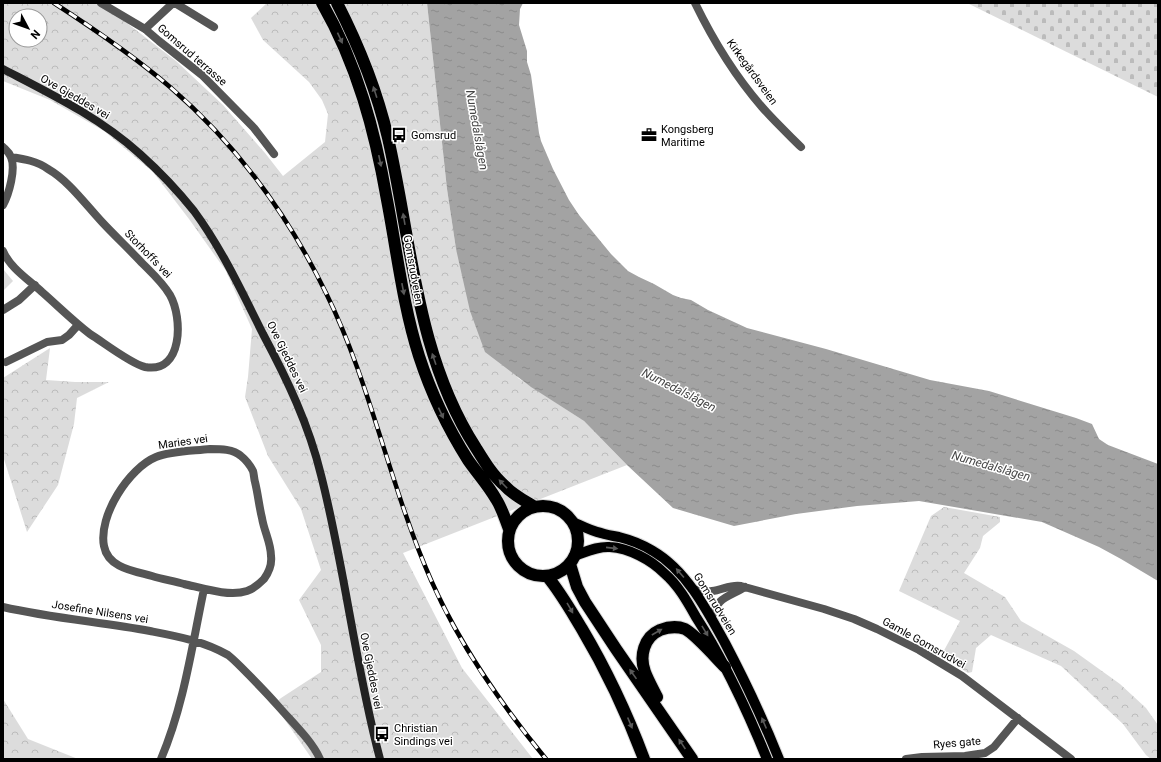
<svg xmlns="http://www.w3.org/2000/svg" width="1161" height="762" viewBox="0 0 1161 762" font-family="Roboto,sans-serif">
	<defs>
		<pattern id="forest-crowns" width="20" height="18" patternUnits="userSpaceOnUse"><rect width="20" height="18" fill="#dcdcdc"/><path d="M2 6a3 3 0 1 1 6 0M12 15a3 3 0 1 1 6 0" fill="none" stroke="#bbb"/></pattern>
		<pattern id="cemetery-stones" width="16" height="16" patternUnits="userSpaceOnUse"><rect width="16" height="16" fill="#dcdcdc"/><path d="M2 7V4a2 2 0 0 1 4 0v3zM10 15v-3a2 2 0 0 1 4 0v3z" fill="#bbb"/></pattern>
		<pattern id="water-ripples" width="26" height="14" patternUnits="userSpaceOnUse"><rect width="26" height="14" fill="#a3a3a3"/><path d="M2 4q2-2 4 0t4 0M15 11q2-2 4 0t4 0" fill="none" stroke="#8b8b8b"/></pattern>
	</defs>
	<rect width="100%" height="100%" fill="#fff"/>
	<!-- green -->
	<path fill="#dcdcdc" d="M3,269L13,281L3,291Z"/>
	<!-- forest -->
	<path fill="url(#forest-crowns)" fill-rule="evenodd" d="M3,3H101L176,61L223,105L265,153L283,176L325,142L328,114L322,100L309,82L263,40L251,18L267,3H427L447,189L456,249L518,378L584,421L627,465L403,553L462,668L533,759H312L274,704L281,698L321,672V645L299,600L321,570L301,509L268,456L245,397L248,377L252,329L226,271L189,219L153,172L104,131L50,100L3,81ZM16,16H40V40H16Z
		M50,348L46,380L75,382H109L77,398L74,424L58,485L27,532L3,456V378Z
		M944,507L1000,517V522L983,536L980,548L964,573L1005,597L1021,621L1074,651L1120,684L1146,708L1158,725V759H1151L1146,755L1123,724L1061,666L991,635L976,648L972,672L968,673L941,656L960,621L899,591L931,516Z
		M3,699L28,739L78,759H3Z"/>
	<!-- cemetery -->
	<path fill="url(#cemetery-stones)" d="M968,3H1158V97L967,3Z"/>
	<!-- water -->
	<path fill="url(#water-ripples)" d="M427,3H523L520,9L519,25L527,51V62L531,75L539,133L541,141L553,169L569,200L579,215L611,254L628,271L639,277L654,284L673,295L681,298L691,300L708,310L747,328L826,349L930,380L989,391L1076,418L1092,424L1099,439L1108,445L1158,464V581L1121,559L1099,547L1042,522L919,501L857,506L796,514L734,526L673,508L627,465L584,421L531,387L485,352L470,311L456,249L447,189Z"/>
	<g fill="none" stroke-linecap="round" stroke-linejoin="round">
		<defs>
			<path id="primary" d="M573,522C582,526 591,531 601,533C607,535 613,536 619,537C631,540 642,544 653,551C686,570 707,610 725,643C745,681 763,719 779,759
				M574,556C586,552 597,546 610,547C629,548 651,560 664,573C678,585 687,601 696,617C725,662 747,710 767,759"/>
			<path id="highway" d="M322,3C357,64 375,131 387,200C397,252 403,306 419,356C431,393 447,427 468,460C477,473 488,485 496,499C502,508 505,519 509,529
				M337,3C359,46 377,91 388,138C412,243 416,355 476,448C484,461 493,476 505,486C513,495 525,501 535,507
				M508 541a35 35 0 1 1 70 0a35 35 0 1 1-70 0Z
				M570,564L577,587L585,602L616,649L692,759
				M547,576C561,593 571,611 582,629C607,671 627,714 644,759
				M657,697C653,689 648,680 645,672C639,656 644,637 660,630C668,627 677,626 685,629C695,634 716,658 725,667"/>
		</defs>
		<!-- primary casing -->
		<use href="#primary" stroke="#dbdbdb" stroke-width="12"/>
		<!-- highway casing -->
		<use href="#highway" stroke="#dbdbdb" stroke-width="14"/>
		<!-- street -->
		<path stroke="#555" stroke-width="8" d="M101,3L145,29L159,41L202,75L254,128L274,154
			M175,3L214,27
			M695,3C713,40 735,76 762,107C774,121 788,134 801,147
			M145,29L173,3
			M3,147C6,150 9,152 11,157C16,169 9,194 3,205
			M3,251C10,268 29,280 42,292C58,306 73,321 90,334C103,342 131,364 145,367C183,374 183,318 170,295C163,283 152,273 142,263C129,249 115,236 102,222C86,205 69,181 48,169C37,161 24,159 11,157
			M3,310L19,300L35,285
			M6,362L47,342L62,340L69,335L78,325
			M210,449C221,449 233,449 241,456C246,460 250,465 253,471C254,474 254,479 255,482C258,494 259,506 262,518C264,531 271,543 271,556C272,564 269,572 264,579C259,584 253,589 247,591C229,597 202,588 184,584C173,581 162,579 152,576C134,571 108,568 104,546C98,516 129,468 156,457C171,451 193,451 210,449Z
			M692,589C698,590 705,592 712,591C722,590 731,584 741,586L824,609L854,619L877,629L919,650L962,676L1071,759
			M3,607C51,618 101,622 150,631C176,636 204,641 228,655C233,659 237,663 241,667C254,680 267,693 279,707C292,722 312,741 320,759
			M711,619C718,596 727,598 745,587
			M161,759C184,705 192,646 204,589
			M906,759L922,757L965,756L985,753L994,747L1018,718"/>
		<!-- secondary -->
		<path stroke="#222" stroke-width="8" d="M3,69C51,94 99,117 140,154C159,171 178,191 194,211C222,249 242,292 263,334C287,379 309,425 321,475C345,569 355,665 380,759"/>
		<!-- primary -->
		<use href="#primary" stroke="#000" stroke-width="10"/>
		<!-- highway -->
		<use href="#highway" stroke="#000" stroke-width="12"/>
		<defs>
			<path id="rail" d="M54,3C94,29 134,56 170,87C236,144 288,215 326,293C371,384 390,487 431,580C460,646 501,704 546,759"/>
		</defs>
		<!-- rail casing -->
		<use href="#rail" stroke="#000" stroke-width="4.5"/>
		<!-- rail -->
		<use href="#rail" stroke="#fff" stroke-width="3" stroke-dasharray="9" stroke-linecap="butt"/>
	</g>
	<!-- one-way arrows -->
	<defs><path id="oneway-solid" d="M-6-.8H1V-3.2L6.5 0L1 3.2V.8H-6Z"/></defs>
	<g fill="#595959">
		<use href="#oneway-solid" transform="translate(340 38) rotate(65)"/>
		<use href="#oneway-solid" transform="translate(375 92) rotate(-108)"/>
		<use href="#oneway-solid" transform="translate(380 161) rotate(78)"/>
		<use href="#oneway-solid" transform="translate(404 219) rotate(-100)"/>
		<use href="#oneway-solid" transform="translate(403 289) rotate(79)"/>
		<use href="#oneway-solid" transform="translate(434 359) rotate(-109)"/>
		<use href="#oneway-solid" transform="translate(441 413) rotate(65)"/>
		<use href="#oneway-solid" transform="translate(503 484) rotate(-134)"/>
		<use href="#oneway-solid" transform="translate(612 548) rotate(6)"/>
		<use href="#oneway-solid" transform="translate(680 573) rotate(-131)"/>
		<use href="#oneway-solid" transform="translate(570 608) rotate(60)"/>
		<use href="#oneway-solid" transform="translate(705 631) rotate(59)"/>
		<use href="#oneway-solid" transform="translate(657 632) rotate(-30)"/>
		<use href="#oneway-solid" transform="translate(633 674) rotate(-125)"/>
		<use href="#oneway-solid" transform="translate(630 723) rotate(67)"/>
		<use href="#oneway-solid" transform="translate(764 723) rotate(-113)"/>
		<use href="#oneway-solid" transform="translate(682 744) rotate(-124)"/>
	</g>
	<!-- icons -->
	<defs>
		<symbol id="bus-bare" viewBox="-9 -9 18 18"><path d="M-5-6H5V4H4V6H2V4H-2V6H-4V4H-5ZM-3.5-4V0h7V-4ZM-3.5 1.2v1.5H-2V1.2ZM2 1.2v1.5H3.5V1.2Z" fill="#000" stroke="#fff" stroke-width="2.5" paint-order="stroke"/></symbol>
		<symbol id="office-bare" viewBox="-9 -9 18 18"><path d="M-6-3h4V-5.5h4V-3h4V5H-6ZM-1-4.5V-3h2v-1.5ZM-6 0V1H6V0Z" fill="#000" stroke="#fff" stroke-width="2.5" paint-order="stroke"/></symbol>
	</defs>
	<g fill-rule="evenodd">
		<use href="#bus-bare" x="388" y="124" width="22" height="22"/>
		<use href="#office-bare" x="638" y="124" width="22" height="22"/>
		<use href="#bus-bare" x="371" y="723" width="22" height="22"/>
	</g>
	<g text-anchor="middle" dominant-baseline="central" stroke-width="3" stroke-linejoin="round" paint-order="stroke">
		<!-- street labels -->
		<g font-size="11" fill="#000" stroke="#fff">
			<text transform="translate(192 55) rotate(41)">Gomsrud terrasse</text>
			<text transform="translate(752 72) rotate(54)">Kirkegårdsveien</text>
			<text transform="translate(75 97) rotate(30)">Ove Gjeddes vei</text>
			<text transform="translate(148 254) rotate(46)">Storhoffs vei</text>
			<text transform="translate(413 270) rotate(80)">Gomsrudveien</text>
			<text transform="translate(287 357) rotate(64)">Ove Gjeddes vei</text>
			<text transform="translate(183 442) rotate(-8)">Maries vei</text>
			<text transform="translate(715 604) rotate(58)">Gomsrudveien</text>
			<text transform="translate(100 612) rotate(9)">Josefine Nilsens vei</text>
			<text transform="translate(924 643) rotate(29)">Gamle Gomsrudvei</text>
			<text transform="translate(371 671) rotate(79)">Ove Gjeddes vei</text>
			<text transform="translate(957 743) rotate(-5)">Ryes gate</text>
		</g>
		<!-- poi labels -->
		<g font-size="11" fill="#000" stroke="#fff" text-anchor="start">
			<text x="661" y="129">Kongsberg<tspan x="661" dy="13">Maritime</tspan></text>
			<text x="411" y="135">Gomsrud</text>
			<text x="394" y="728">Christian<tspan x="394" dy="13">Sindings vei</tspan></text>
		</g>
		<!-- water labels -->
		<g font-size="12" font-style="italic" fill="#444" stroke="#fff">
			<text transform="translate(477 130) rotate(80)">Numedalslågen</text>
			<text transform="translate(679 390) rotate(27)">Numedalslågen</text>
			<text transform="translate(991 466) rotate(16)">Numedalslågen</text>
		</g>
	</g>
	<!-- border -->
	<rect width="1161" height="762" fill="none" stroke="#000000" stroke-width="8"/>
	<!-- north arrow -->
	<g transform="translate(28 28) rotate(131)"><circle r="19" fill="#ffffff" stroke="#999999"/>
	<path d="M0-3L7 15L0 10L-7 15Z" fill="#000000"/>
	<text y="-6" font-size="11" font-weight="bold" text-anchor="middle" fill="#000000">N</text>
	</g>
</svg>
